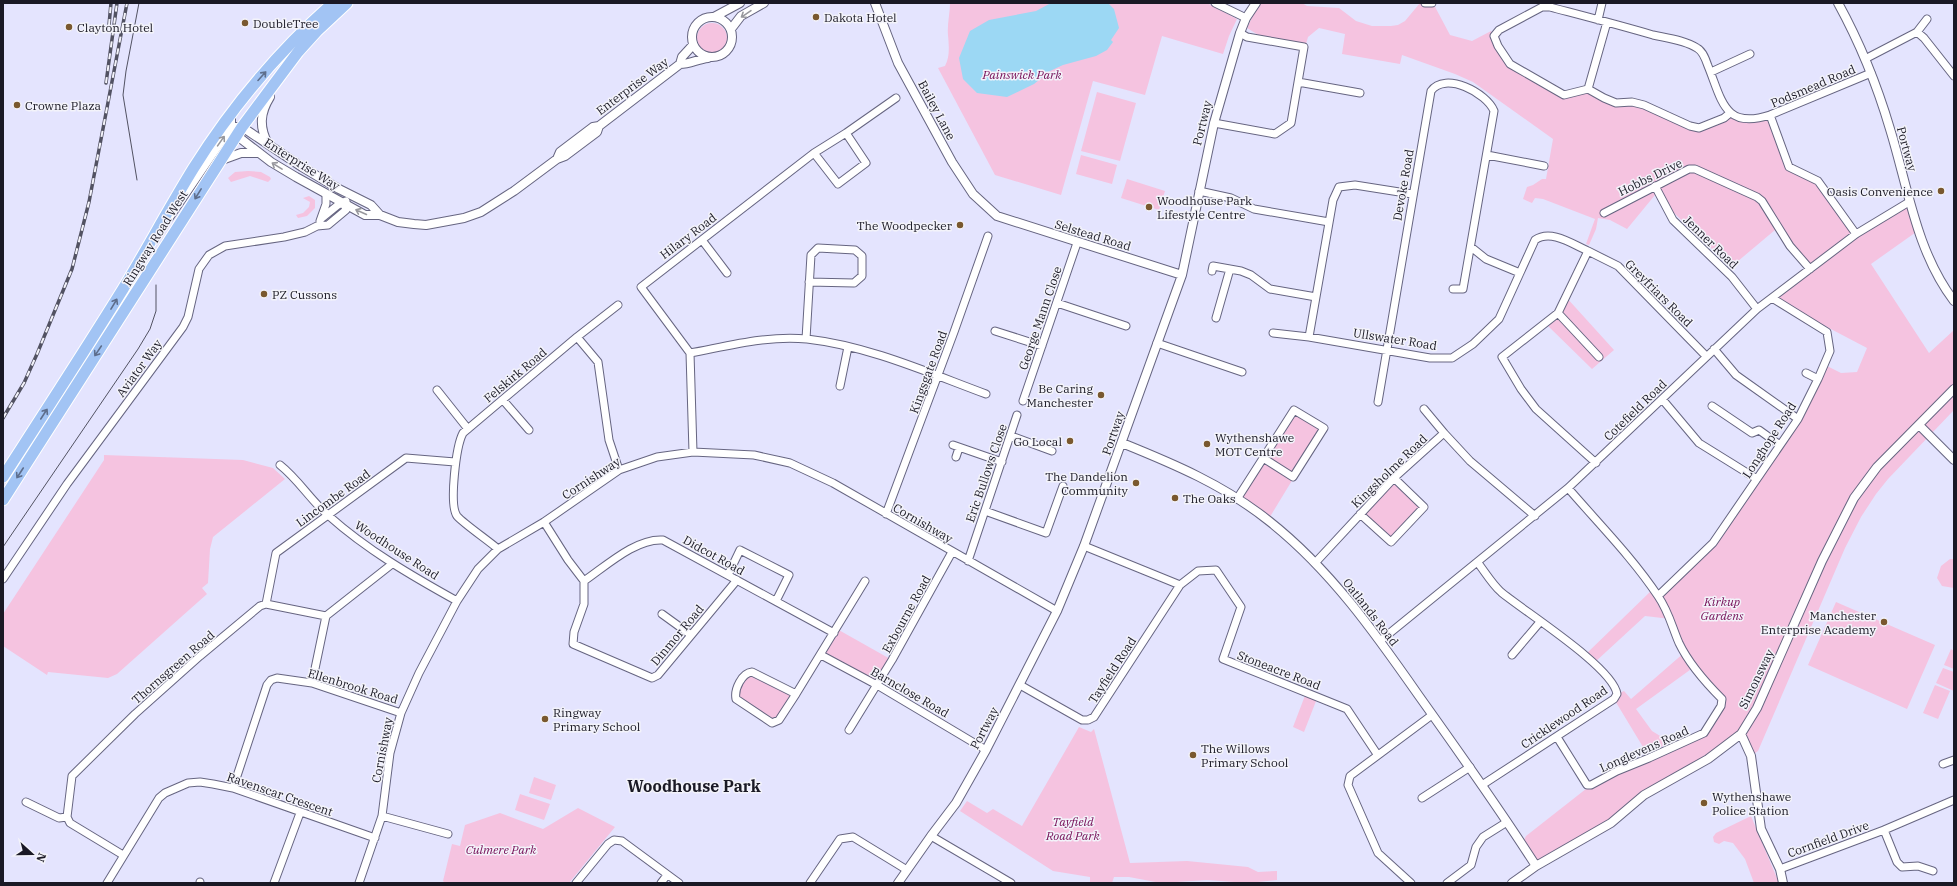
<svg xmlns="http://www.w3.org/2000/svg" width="1957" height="886" viewBox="0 0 1957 886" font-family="'IBM Plex Serif',serif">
	<rect width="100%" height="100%" fill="#e4e4fe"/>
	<!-- green -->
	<path fill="#f5c3e0" d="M950,3H1207L1237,19L1229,36L1223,54L1162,36L1145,95L1093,81L1061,195L995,175L938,68L945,66C950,57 949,46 948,35C947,25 950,13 950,3Z
		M1259,3H1302L1307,6L1339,8L1356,21L1372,26H1391L1398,25L1405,21L1420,3H1433L1450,35L1472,41L1491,31L1510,64L1564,95L1588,89L1604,98L1632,102L1699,128L1730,113L1740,119L1770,115L1789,167L1813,178L1856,233L1909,202L1919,230L1871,264L1929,353L1954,330V410L1888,479L1876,494L1861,517L1845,548L1758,751L1751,756L1741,735L1644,795L1611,823L1536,866L1522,844L1526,836L1591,785L1704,733L1722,699L1694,667L1636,709L1652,731L1670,742L1654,751L1646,752L1614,699L1617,694L1624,691L1631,699L1685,652L1671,619L1645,616L1594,663L1585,655L1653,589L1658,596L1713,543L1780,445L1825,365L1841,373L1857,372L1867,348L1772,298L1808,270L1775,230L1731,267L1655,195L1627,229L1610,220L1598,218L1596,229L1589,245L1586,244L1595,219L1543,199L1535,198L1532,203L1523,199L1527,187L1533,185L1542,179H1546L1553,139L1473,82L1455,74L1402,55L1400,64L1342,54L1345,34L1319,28L1308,37L1306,44L1260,36L1247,28Z
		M697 38a15 15 0 1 1 30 0a15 15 0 1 1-30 0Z
		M1097,92L1136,103L1120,161L1081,151Z
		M1081,155L1117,165L1112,184L1076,174Z
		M248,171L261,172L270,177L271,179L268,182L250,176L231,182L228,178L235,172Z
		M1127,179L1165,191L1159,210L1121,198Z
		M309,196L315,200V208L307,216L298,218L296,215L303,213L309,207L310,202L303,198Z
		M1566,297L1614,350L1592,369L1545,323L1558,313Z
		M1294,410L1324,428L1268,520L1237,499Z
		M104,455L243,460L273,468L285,479L213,537L210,549L208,583L202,588L207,594L117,674L108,678L48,672L47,675L3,646V614L104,460Z
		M1394,478L1424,507L1391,542L1360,514Z
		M1950,559H1954V588L1942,586L1937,578L1941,566Z
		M1836,602L1935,645L1907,709L1808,665Z
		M837,629L892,660L877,685L821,655Z
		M1951,649L1954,651V669L1944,665Z
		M1943,668L1954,672V691L1936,683Z
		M748,672L796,694L775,723L736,699V690Z
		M1935,685L1950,691L1938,719L1923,713Z
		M1306,693L1318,696L1304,732L1293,727Z
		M1079,727L1091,732L1094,729L1130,863L1187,861L1248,867L1258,872L1277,871V880L1248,883L1207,880L1161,883L1129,877H1114L1112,883H1090V877L1053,871L960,811L967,801L987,813L993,809L1022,826Z
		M534,777L556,785L551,800L529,793Z
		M520,794L550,804L544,820L515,810Z
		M578,808L615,827L569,883H445L443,881L452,844L460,846L465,825L500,813L543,829Z
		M1751,816L1779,883H1754L1745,859L1733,843L1724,841L1719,844L1714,842L1713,837L1716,833Z"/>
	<!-- water -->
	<path fill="#9cd8f4" d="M1051,3H1108L1114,9L1119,28L1111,40L1113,42L1107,50L1096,56L1063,65L1050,71L1034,84L1007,97L977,93L963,79L959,58L970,31L989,20L1036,11Z"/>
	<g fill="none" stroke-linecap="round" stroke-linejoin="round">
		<defs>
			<path id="minor" d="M1215,3L1246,18
				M1425,3H1432
				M1598,20L1602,3
				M1607,22L1588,89L1564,95L1510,64L1498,46L1494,36L1499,30L1542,7H1550C1584,16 1619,25 1653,35C1667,38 1685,40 1697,48C1703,51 1706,60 1708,66C1722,100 1724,130 1770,115
				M1917,32L1927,19
				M1865,59L1917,32L1924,38L1954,76
				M1711,72L1750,54
				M1298,82L1360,93
				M1588,89L1604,98L1616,103L1632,102L1644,105L1690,126L1699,128L1724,118L1730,113
				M1214,123L1275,134L1291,123L1304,47L1247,37L1240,33
				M814,153L838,184L866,163L846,133
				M1487,155L1544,166
				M1655,186L1673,220L1732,277L1757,309
				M1199,191L1231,198L1254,209L1329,222
				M1604,213L1689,169H1695L1757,197L1762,201L1790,246L1810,269
				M322,218L338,205L346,201
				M320,221L326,204V194
				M1856,234L1818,181L1789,167L1770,115L1871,73
				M702,240L727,273
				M1471,247L1486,259L1520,273
				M1212,271L1213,266L1241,271L1251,275L1270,289L1316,297
				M1057,303L1126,326
				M1558,313L1599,357
				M1216,318L1230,269
				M995,331L1042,346
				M1273,333L1309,337L1430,358H1452L1473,344L1499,319L1535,240C1551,229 1572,244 1588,251
				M577,337L598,362L609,440L619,470
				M1309,337L1333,200L1339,187L1355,185L1412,194
				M806,339L811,255L818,248L855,250L862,256V276L854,283L809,282
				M1157,343L1242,372
				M1714,349L1736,375L1798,419
				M690,353C728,346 768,335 807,339C869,346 929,373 986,394
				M1806,373L1818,379
				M840,386L848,347
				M437,390L468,429
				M1662,399L1699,443L1757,479
				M503,400L529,430
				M1023,401L1077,243
				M1378,402L1431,91C1445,71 1487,93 1494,111L1463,289H1453
				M1712,406L1752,433L1759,430L1780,445
				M1424,409L1444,433
				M1011,436L1052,451
				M953,445L1002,462
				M693,452L690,353L641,287L814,153L846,133L896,98
				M956,457L959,448
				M1596,463L1536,409L1521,389L1502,357L1558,313L1588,251L1618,266L1706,356
				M280,465C299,480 311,501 329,516C367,550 412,576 457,601
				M1237,499L1294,410L1324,428L1293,477L1263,458
				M985,511L1046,533L1063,486
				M886,514L954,332L988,236
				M1360,514L1391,542L1424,507L1394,478
				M544,522L568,560L584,581V604L574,632L573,644L652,678L658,675L737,580
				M1084,546L1180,585L1198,571L1216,570L1241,607L1223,659L1347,709L1377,754
				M498,549C489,541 464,524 457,516C449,505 456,446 463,433L577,337L618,305
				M968,561L1017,415
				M1315,563L1394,478L1444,433L1470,461L1535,516
				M1478,563C1485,572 1492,584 1501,592C1525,612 1613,667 1617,694L1614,699L1482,785
				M728,575L740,550L789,575L776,601
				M3,579L67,484L183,327L188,317L199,269L209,255L225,246L284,237L305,232L317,226L328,225L346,210L344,204
				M584,581C606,566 636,538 663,540L834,633
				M1658,596L1713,543L1798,419L1818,379L1830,351L1827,332L1772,298
				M266,604L276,553L406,458L455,462
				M662,614L691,635
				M1380,641L1568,488L1757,309L1856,234L1909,202
				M821,655L877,685L986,750
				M1512,655L1540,622
				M312,683L326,616
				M1020,685L1082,720H1088L1094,717L1180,585
				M796,694L752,672C742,673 734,689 736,699L772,723L779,720L796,694L865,581
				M849,730L892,660L952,552
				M1557,737L1587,785H1591L1617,771L1649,758L1704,733L1721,706L1722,699C1706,683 1689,664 1679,643C1672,627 1669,612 1658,596C1632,557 1598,523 1568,488
				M1943,764L1954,760
				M233,788L267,685L271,680L277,678L312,683L401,713
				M1422,798L1470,767
				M26,802L59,818L67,817
				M382,816L448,834
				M1884,830L1954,800
				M931,836L1011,883
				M123,855L70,823L67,817L72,776L135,714L200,656L260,606L266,604L326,616L392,564
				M1780,869L1884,830L1897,862L1902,867L1918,866L1933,871
				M200,882V883
				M107,883L159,798L165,793L188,783L200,782L213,784L233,788L375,838
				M274,883L300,813
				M359,883L382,816L390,753L401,713L419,673L457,601L478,569L498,549L544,522L619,470L657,457L693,452L754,455L790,463L833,483L1057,611
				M576,883L608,844L614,840L622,841L679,883
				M661,883L667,875
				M810,883L840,839L853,837L907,870
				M1411,883L1378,853L1348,785L1350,776L1432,715
				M1447,883L1471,865L1476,847L1483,837L1507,822"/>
			<path id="tertiary" d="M875,3L898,63L952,162L973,194L997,216L1182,275
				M1838,3C1860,43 1877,85 1890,129C1908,187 1916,251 1954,301
				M692 37a20 20 0 1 1 40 0a20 20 0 1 1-40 0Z
				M714,17L740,3
				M731,29L741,16L764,3
				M680,64L682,57L693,45
				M231,114V125L236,135L271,162L296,177L365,215H380L398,222L414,224L426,225L464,218L481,212L514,191L557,159L565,156L597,132L599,126L680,64C690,64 698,59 708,58
				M268,144C259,127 260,113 270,97
				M557,159L560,152L593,127L599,126
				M219,161L241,153H259
				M168,219L228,131L235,127H242L302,167L339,189L371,205L380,215
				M1919,425L1954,460
				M1122,443C1174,464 1224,485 1269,521C1330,569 1375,633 1419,696C1459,752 1499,808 1536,866
				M1741,734L1751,756L1761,829L1780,869L1783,883
				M898,883L931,836L956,803L986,750L1057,611L1084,546L1182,275L1214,123L1240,33L1246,18L1256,3
				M1512,883L1536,866L1611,823L1644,795L1708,759L1741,734L1757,708L1822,561L1854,498L1877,467L1954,389"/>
			<path id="trunk" d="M3,477C43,415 84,352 123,289C147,249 169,208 193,169C231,108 279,51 333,3
				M3,500L242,127L298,52L317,31L347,3"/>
		</defs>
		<!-- minor casing -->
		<use href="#minor" stroke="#666581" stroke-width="9"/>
		<!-- tertiary casing -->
		<use href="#tertiary" stroke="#666581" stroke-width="10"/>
		<!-- trunk casing -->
		<use href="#trunk" stroke="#fff" stroke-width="13"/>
		<!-- minor -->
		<use href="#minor" stroke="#fff" stroke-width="7"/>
		<!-- tertiary -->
		<use href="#tertiary" stroke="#fff" stroke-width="8"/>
		<!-- trunk -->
		<use href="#trunk" stroke="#a2c4f4" stroke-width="11"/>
		<!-- tram -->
		<path stroke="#525262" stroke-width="1" d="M137,180L123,95L126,71L139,3
			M3,547L138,349L150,329L156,311V285"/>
		<defs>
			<path id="rail" d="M109,25L111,3
				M106,83L117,3
				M3,418L24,383L37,354L72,269L89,202L127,3"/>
		</defs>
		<!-- rail casing -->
		<use href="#rail" stroke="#525262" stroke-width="3.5"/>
		<!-- rail -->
		<use href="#rail" stroke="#f3f3fa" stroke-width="2" stroke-dasharray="6" stroke-linecap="butt"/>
	</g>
	<!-- one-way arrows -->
	<defs><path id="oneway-shaft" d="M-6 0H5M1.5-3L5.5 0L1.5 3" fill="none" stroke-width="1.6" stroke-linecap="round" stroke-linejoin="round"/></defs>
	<g stroke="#98989d">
		<use href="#oneway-shaft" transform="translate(746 14) rotate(146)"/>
		<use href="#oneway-shaft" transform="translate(221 141) rotate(-55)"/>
		<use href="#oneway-shaft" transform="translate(277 166) rotate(-148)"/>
		<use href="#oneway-shaft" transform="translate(361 212) rotate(-156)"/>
	</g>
	<g stroke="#5e6e8c">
		<use href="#oneway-shaft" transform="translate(262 76) rotate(-48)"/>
		<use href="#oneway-shaft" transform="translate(198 194) rotate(122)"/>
		<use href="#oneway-shaft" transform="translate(114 304) rotate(-59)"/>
		<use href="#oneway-shaft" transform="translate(98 351) rotate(124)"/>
		<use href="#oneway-shaft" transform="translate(44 414) rotate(-57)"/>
		<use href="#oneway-shaft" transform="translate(20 473) rotate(123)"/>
	</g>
	<!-- markers -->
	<g fill="#79582f" stroke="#f3f3fa" stroke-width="1.5">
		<circle cx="816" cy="17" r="4"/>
		<circle cx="245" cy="23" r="4"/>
		<circle cx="69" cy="27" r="4"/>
		<circle cx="17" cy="105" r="4"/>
		<circle cx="1941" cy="191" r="4"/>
		<circle cx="1149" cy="207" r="4"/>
		<circle cx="960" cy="225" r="4"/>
		<circle cx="264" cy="294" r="4"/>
		<circle cx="1101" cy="395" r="4"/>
		<circle cx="1070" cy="441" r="4"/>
		<circle cx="1207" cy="444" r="4"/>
		<circle cx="1136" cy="483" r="4"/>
		<circle cx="1175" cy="498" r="4"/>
		<circle cx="1884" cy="622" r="4"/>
		<circle cx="545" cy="719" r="4"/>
		<circle cx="1193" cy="755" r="4"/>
		<circle cx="1704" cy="803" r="4"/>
	</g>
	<g text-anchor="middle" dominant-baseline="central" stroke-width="3" stroke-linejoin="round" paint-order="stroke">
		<!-- poi labels -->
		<g font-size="12" fill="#1a1925" stroke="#f3f3fa" text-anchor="start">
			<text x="824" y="17">Dakota Hotel</text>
			<text x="253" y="23">DoubleTree</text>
			<text x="77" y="27">Clayton Hotel</text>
			<text x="25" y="105">Crowne Plaza</text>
			<text x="1933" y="191" text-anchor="end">Oasis Convenience</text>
			<text x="1157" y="200">Woodhouse Park<tspan x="1157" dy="14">Lifestyle Centre</tspan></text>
			<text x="952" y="225" text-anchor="end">The Woodpecker</text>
			<text x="272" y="294">PZ Cussons</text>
			<text x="1093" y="388" text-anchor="end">Be Caring<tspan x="1093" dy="14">Manchester</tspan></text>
			<text x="1215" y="437">Wythenshawe<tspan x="1215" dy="14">MOT Centre</tspan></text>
			<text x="1062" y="441" text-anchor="end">Go Local</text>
			<text x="1128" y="476" text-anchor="end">The Dandelion<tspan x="1128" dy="14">Community</tspan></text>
			<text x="1183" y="498">The Oaks</text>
			<text x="1876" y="615" text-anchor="end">Manchester<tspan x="1876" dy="14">Enterprise Academy</tspan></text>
			<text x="553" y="712">Ringway<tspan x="553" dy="14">Primary School</tspan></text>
			<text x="1201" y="748">The Willows<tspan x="1201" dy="14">Primary School</tspan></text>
			<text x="1712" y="796">Wythenshawe<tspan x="1712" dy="14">Police Station</tspan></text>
		</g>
		<!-- park labels -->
		<g font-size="12" font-style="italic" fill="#750e57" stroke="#f3f3fa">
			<text x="1022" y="74">Painswick Park</text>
			<text x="1722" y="601">Kirkup<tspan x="1722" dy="14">Gardens</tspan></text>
			<text x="1073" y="821">Tayfield<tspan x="1073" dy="14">Road Park</tspan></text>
			<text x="501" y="849">Culmere Park</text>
		</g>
		<!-- street labels -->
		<g font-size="12" fill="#1a1925" stroke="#f3f3fa">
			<text transform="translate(632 86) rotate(-37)">Enterprise Way</text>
			<text transform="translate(1813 86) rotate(-23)">Podsmead Road</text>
			<text transform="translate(937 110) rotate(62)">Bailey Lane</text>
			<text transform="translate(1202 123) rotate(-76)">Portway</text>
			<text transform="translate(1907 149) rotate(75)">Portway</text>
			<text transform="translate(302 164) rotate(32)">Enterprise Way</text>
			<text transform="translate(1650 177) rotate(-26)">Hobbs Drive</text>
			<text transform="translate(1403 185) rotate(-80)">Devoke Road</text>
			<text transform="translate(1093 235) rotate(17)">Selstead Road</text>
			<text transform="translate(688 236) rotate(-37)">Hilary Road</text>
			<text transform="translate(155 238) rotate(-58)">Ringway Road West</text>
			<text transform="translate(1711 242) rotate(44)">Jenner Road</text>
			<text transform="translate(1659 293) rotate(45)">Greyfriars Road</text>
			<text transform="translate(1040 318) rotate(-71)">George Mann Close</text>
			<text transform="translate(1395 339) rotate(9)">Ullswater Road</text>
			<text transform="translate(139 368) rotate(-54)">Aviator Way</text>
			<text transform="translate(928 372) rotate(-70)">Kingsgate Road</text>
			<text transform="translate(515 375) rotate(-40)">Felskirk Road</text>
			<text transform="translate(1635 410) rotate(-44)">Cotefield Road</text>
			<text transform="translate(1113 433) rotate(-71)">Portway</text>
			<text transform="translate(1769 440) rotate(-57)">Longhope Road</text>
			<text transform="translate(1389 471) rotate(-44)">Kingsholme Road</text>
			<text transform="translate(986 473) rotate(-71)">Eric Bullows Close</text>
			<text transform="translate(591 478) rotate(-33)">Cornishway</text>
			<text transform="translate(333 498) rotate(-36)">Lincombe Road</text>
			<text transform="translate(923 523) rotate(30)">Cornishway</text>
			<text transform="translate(397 550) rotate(33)">Woodhouse Road</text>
			<text transform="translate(714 555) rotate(29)">Didcot Road</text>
			<text transform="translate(1371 612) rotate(52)">Oatlands Road</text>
			<text transform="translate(906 614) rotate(-61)">Exbourne Road</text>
			<text transform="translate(677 635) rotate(-50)">Dinmor Road</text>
			<text transform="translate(173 667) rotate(-41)">Thornsgreen Road</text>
			<text transform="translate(1112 670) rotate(-57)">Tayfield Road</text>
			<text transform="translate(1279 670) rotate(21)">Stoneacre Road</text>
			<text transform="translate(1756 679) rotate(-64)">Simonsway</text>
			<text transform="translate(353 686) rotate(17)">Ellenbrook Road</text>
			<text transform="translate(910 692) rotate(30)">Barnclose Road</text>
			<text transform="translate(1564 717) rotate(-34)">Cricklewood Road</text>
			<text transform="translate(984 728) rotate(-62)">Portway</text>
			<text transform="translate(1644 749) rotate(-24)">Longlevens Road</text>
			<text transform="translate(382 750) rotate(-79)">Cornishway</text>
			<text transform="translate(280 794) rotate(19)">Ravenscar Crescent</text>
			<text transform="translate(1828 839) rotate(-20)">Cornfield Drive</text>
		</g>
		<!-- district labels -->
		<g font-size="16" font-weight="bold" fill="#1a1925" stroke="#f3f3fa">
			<text x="694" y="786">Woodhouse Park</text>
		</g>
	</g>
	<!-- border -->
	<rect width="1957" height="886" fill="none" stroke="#1a1925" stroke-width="8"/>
	<!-- north arrow -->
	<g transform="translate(32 854) rotate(111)" stroke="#f3f3fa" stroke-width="3" paint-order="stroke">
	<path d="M0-3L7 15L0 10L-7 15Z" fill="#1a1925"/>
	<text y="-6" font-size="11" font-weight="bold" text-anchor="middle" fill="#1a1925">N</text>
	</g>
</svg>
